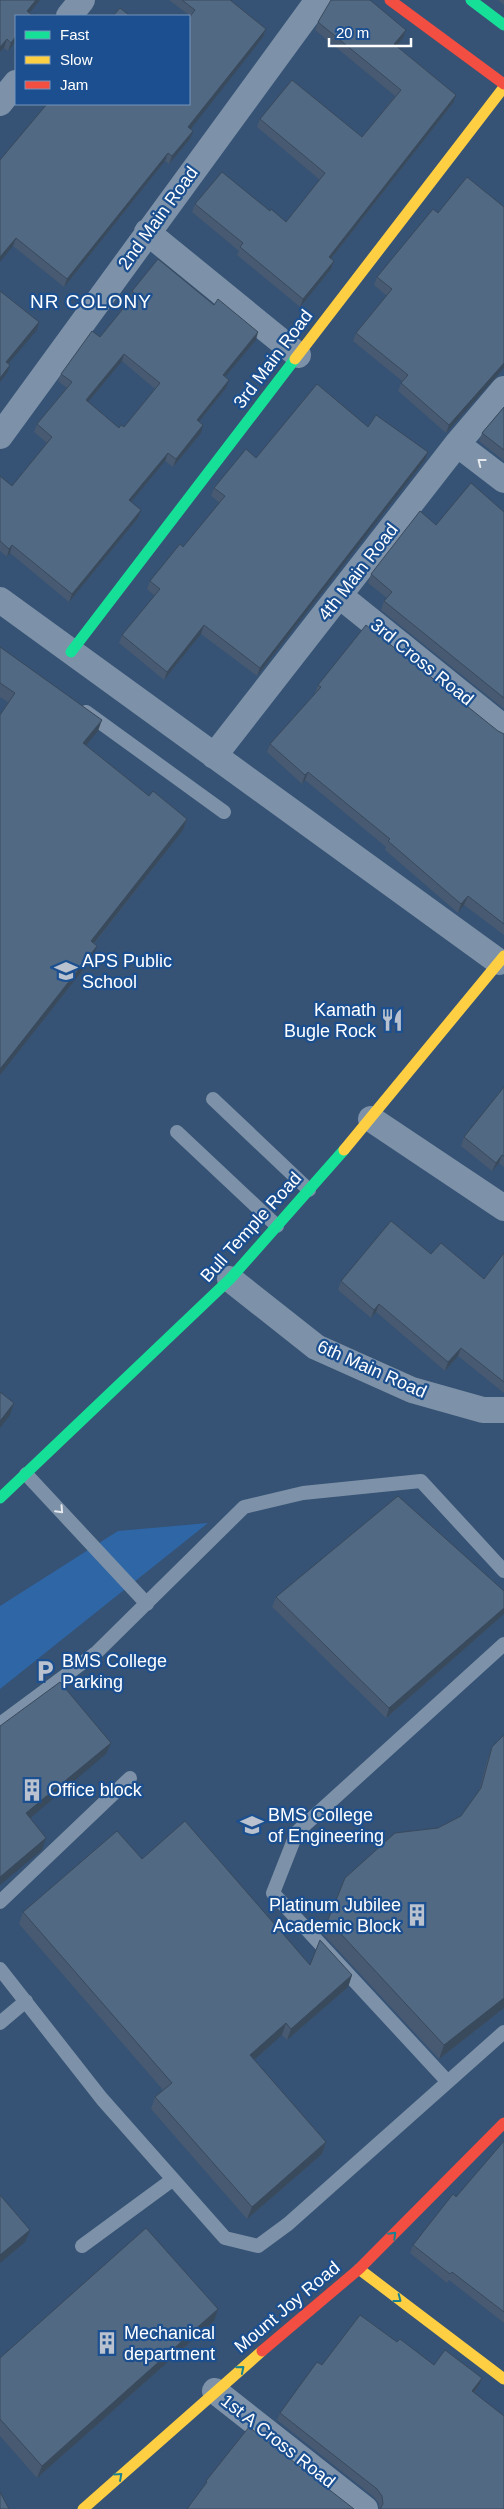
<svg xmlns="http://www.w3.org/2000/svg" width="504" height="2509" viewBox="0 0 504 2509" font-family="Helvetica,sans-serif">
	<rect width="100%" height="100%" fill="#365274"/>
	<!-- green -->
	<path fill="#2f66a5" d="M208,1523L0,1689V1606L118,1531Z"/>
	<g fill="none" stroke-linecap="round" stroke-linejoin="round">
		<!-- lane -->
		<path stroke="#7d92a8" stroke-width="14" d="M86,712L224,812
			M213,1099L309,1190
			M177,1132L277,1226
			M26,1474L147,1604
			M0,1724L97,1652L244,1507L303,1493L421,1481L504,1571
			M0,1902L130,1778
			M0,1969L102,2099L225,2238L258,2246L288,2224L504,2032
			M0,2023L26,2001
			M447,2081L273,1893L297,1832L504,1644
			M82,2246L172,2180"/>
		<!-- street -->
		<path stroke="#7d92a8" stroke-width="26" d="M69,16L82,0
			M0,103L16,83
			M147,232L298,355
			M0,436L318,0
			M457,444L504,480
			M340,596L504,728
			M0,600L499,962
			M214,756L457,444L504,389
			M371,1119L504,1208
			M230,1279L316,1347L412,1390L483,1410H504
			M215,2391L365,2509"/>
		<!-- fast -->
		<path stroke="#16e098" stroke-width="11" d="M471,0L504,25
			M71,652L295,359
			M0,1498L230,1279L344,1150"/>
		<!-- slow -->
		<path stroke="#ffcf43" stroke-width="11" d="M295,359L504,87
			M344,1150L504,956
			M359,2269L504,2379
			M83,2509L262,2351"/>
		<!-- jam -->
		<path stroke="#f24e42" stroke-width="11" d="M390,0L504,84
			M262,2351L359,2269L504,2123"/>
	</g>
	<!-- wall -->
	<path fill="#475a72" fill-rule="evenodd" d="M0,0H40L29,13L16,41L8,51L4,48L0,52Z
		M169,0H230L266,29L263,37L190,129V139L169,164L165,161L64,287L13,246L0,160L189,104L190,16Z
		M498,0H504V5Z
		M318,22L406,30L403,38L396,45L453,103L331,259L334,261L331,269L300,307L237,255L239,251L192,212L195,204L270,211L286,222L320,180L257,127L260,119L362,137L395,96L315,30Z
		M504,206V368L446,433L398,391L402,381L353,341L356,333L387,296L374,285L377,277L438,213Z
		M132,291L256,340L225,377L226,388L199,422L201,433L173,467L165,461L131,502L138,518L69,602L10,553L7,557L0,551V476L12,486L47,443L34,432L37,424L67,388L58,381L61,374L100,337L130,300L129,299ZM122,361L155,389L124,427L119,428L88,402Z
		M504,407V461L479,441L482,433Z
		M368,427L428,452L425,460L257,676L201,634L164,680L119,643L122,635L155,596L147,589L150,581L183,547L220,503L211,496L214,488L256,458Z
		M504,512V709L381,610L384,601L387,598L368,583L371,574L436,525Z
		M0,647L98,731L86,745L149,796L187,819L183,830L94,944L93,957L0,1075V715L8,702L0,697Z
		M318,685L498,731L504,734V935L464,905L458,913L385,850L386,847L305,780L302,784L267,752L270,744L315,694V693Z
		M504,1087V1167L499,1163L492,1171L461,1146L464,1137Z
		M504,1253V1393L458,1356L445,1371L376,1312L371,1318L338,1290L341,1281L431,1254L484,1279Z
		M504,1591V1614L386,1718L272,1607L276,1597Z
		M492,1747L504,2008L439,2059L323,1934L328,1920L438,1828L461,1816L479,1791L487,1761Z
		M142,1859L310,1965L352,1975L348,1987L287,2040L282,2035L254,2060L326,2142L322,2154L247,2219L151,2109L155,2097L163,2090L19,1924L23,1912Z
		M504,2141V2323L449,2280L447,2283L410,2253L413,2245L456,2197Z
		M214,2321L37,2478L0,2436V2358Z
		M397,2342L434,2365L479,2385L474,2393L504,2509H379V2504L374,2497L277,2420L280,2413L322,2365Z"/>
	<!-- shaded-wall -->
	<path fill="#394a5c" d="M36,0H40L27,16V11Z
		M266,29L263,37L186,135L188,127Z
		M406,30L403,38L391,52L394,44Z
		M16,36V41L8,51L11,43Z
		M7,39L4,48L0,52V47Z
		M456,95L453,103L326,265L329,257Z
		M193,131L190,139L169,164L172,156Z
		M168,153L165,161L64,287L67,279Z
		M16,238L13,246L0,262V257Z
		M334,261L331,269L300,307L303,299Z
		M39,322L37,330L3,370L6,362Z
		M258,332L256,340L220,383L223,375Z
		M124,354L122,361L83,408L86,400Z
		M504,363V368L446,433L449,425Z
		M10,365L7,373L0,382V378Z
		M229,380L226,388L194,428L197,420Z
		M203,425L201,433L173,467L176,459Z
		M428,452L425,460L257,676L260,668Z
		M168,453L165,461L126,508L129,500Z
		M141,510L138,518L69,602L72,594Z
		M12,545L10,553L7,557L9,549Z
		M204,625L201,634L164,680L167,672Z
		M102,720L98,731L79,754L83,743Z
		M308,772L305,780L302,784L305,775Z
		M187,819L183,830L87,952L91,941Z
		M468,896L464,905L458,913L461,904Z
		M97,946L93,957L0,1075V1069Z
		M502,1155L499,1163L492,1171L496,1163Z
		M379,1304L376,1312L371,1318L374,1310Z
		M461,1348L458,1356L445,1371L448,1362Z
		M14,1403L10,1415L0,1428V1421Z
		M504,1608V1614L386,1718L389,1708Z
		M111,1743L106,1754L22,1825L26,1813Z
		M46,1838L42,1850L0,1885V1877Z
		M352,1975L348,1987L287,2040L291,2029Z
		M504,1998V2008L439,2059L444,2045Z
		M286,2023L282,2035L246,2067L250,2055Z
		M326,2142L322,2154L247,2219L252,2207Z
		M30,2230L25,2242L0,2263V2255Z
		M218,2309L214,2321L37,2478L42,2466Z
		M482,2378L479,2385L469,2399L472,2391Z"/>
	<!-- building -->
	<path fill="#526984" stroke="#394a5c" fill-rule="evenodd" d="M0,0H36L27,11L33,16H16V36L11,43L7,39L0,47Z
		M182,0H230L266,29L188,127L193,131L172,156L168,153L67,279L16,238L0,257V160L47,104H189V18L195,10Z
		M331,0H370L406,30L394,44L456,95L329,257L334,261L303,299L240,247L243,243L195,204L222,172L270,211L271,209L286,222L325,173L260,119L292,80L362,137L401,90L318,22Z
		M120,8L130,16H113Z
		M467,177L504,207V206V363L449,425L401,383L408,375L356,333L392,289L377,277L433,209L438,213Z
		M158,259L214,305L218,299L258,332L223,375L229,380L197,420L203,425L176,459L168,453L129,500L141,510L72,594L12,545L9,549L0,541V476L12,486L52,437L37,424L72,382L61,374L92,331L100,337L135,294L132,291ZM124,354L160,383L124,427L121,425L119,428L86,400Z
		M0,291L39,322L6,362L10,365L0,378Z
		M317,384L368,427L376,415L428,452L260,668L204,625L167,672L122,635L160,589L150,581L180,544L183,547L225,496L214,488L246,449L256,458Z
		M504,407V450L482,433Z
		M471,483L504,512V698L384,601L392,592L371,574L420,511L436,525Z
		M366,625L498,731L504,734V924L468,896L461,904L388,841L390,839L308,772L305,775L270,744L321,687L318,685Z
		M0,647L102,720L83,743L149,796L153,791L187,819L91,941L97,946L0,1069V715L15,693L0,683Z
		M504,1087V1156L502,1155L496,1163L464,1137Z
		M391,1221L431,1254L441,1243L484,1279L504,1253V1382L461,1348L448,1362L379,1304L374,1310L341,1281Z
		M0,1392L14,1403L0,1421Z
		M398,1496L504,1591V1608L389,1708L276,1597Z
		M60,1682L111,1743L26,1813L46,1838L0,1877V1726Z
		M504,1735V1998L444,2045L328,1920L345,1878L395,1833L438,1828L461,1816L481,1788L492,1747Z
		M185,1821L310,1965L320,1940L352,1975L291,2029L286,2023L250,2055L326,2142L252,2207L155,2097L172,2083L23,1912L117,1831L142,1859Z
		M504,2141V2312L452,2272L450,2274L413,2245L453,2194L456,2197Z
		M0,2195L30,2230L0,2255Z
		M146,2228L218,2309L42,2466L0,2419V2358Z
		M360,2315L397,2342L400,2339L434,2365L445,2350L482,2378L472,2391L504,2416V2509H380L383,2504L382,2496L377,2489L280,2413L317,2362L322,2365Z
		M249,2427L354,2509H187L207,2482L206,2481Z
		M0,2492L9,2509H0Z"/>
	<!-- one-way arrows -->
	<defs><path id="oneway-chevron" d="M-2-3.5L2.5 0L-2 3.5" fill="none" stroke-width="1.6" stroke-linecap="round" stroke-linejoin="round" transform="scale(1.25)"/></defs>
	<g stroke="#e5e9ee">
		<use href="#oneway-chevron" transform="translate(481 462) rotate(-142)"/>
		<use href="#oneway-chevron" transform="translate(60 1510) rotate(47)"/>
	</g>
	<g stroke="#198292">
		<use href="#oneway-chevron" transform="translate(393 2235) rotate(-45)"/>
		<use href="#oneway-chevron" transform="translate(398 2299) rotate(37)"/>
		<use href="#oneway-chevron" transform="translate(241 2369) rotate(-40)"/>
		<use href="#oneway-chevron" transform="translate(119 2476) rotate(-42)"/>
	</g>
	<!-- icons -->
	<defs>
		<symbol id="school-bare" viewBox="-9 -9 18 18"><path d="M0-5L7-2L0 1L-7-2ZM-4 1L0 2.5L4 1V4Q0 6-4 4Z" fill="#b9c2ce" stroke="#1b4f8f" stroke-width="2.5" paint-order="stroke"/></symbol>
		<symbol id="restaurant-bare" viewBox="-9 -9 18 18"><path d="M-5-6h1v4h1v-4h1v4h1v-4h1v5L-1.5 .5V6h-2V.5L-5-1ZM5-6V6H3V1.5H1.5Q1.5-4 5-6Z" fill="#b9c2ce" stroke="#1b4f8f" stroke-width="2.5" paint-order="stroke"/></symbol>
		<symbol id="parking-bare" viewBox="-9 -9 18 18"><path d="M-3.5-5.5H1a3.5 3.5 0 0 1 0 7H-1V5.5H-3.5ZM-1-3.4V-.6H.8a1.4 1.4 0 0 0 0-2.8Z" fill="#b9c2ce" stroke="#1b4f8f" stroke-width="2.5" paint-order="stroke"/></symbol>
		<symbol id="building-bare" viewBox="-9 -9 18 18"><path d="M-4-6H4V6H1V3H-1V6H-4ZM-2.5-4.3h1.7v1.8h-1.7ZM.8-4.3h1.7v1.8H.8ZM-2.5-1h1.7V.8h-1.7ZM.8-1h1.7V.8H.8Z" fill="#b9c2ce" stroke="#1b4f8f" stroke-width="2.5" paint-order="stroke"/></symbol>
		<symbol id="university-bare" viewBox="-9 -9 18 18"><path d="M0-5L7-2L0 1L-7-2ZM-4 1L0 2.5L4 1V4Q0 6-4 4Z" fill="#b9c2ce" stroke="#1b4f8f" stroke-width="2.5" paint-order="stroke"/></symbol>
	</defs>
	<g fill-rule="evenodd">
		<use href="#school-bare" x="50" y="955" width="32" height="32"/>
		<use href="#restaurant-bare" x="376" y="1004" width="32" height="32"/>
		<use href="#parking-bare" x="29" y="1655" width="32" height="32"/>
		<use href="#building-bare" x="16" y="1774" width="32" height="32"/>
		<use href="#university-bare" x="236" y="1809" width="32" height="32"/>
		<use href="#building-bare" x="401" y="1899" width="32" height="32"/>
		<use href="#building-bare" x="91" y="2327" width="32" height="32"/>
	</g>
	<g text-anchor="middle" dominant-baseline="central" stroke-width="4.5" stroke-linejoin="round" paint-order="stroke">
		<!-- street labels -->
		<g font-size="18" fill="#fff" stroke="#1b4f8f">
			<text transform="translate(158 218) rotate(-54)">2nd Main Road</text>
			<text transform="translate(273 359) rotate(-53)">3rd Main Road</text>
			<text transform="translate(358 572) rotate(-52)">4th Main Road</text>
			<text transform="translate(422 662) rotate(39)">3rd Cross Road</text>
			<text transform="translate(251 1227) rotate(-48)">Bull Temple Road</text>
			<text transform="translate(372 1369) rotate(24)">6th Main Road</text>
			<text transform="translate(287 2307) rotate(-40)">Mount Joy Road</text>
			<text transform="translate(278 2441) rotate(38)">1st A Cross Road</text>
		</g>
		<!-- poi labels -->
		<g font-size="18" fill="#fff" stroke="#1b4f8f" text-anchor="start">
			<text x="82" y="961">APS Public<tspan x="82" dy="21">School</tspan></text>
			<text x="376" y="1010" text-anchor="end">Kamath<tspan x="376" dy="21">Bugle Rock</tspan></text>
			<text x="62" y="1661">BMS College<tspan x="62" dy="21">Parking</tspan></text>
			<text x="48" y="1790">Office block</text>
			<text x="268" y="1815">BMS College<tspan x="268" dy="21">of Engineering</tspan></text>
			<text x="401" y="1905" text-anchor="end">Platinum Jubilee<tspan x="401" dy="21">Academic Block</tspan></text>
			<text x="124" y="2333">Mechanical<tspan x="124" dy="21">department</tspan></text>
		</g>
		<!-- neighbourhood labels -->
		<g font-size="19" letter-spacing="1" fill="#fff" stroke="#1b4f8f">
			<text x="91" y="301">NR COLONY</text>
		</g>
	</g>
	<!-- legend -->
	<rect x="15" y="15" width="175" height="90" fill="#1b4f8f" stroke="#7695bc"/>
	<rect x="25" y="31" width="25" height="8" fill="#16e098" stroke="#7695bc"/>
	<text x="60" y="40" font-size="15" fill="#ffffff">Fast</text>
	<rect x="25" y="56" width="25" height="8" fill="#ffcf43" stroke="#7695bc"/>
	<text x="60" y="65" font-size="15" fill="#ffffff">Slow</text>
	<rect x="25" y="81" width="25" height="8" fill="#f24e42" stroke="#7695bc"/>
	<text x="60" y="90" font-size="15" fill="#ffffff">Jam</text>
	<!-- scale -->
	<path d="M329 38v8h82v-8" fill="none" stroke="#ffffff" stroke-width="2.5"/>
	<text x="336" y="38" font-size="15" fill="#ffffff" stroke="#1b4f8f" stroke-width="4" paint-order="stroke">20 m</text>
</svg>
